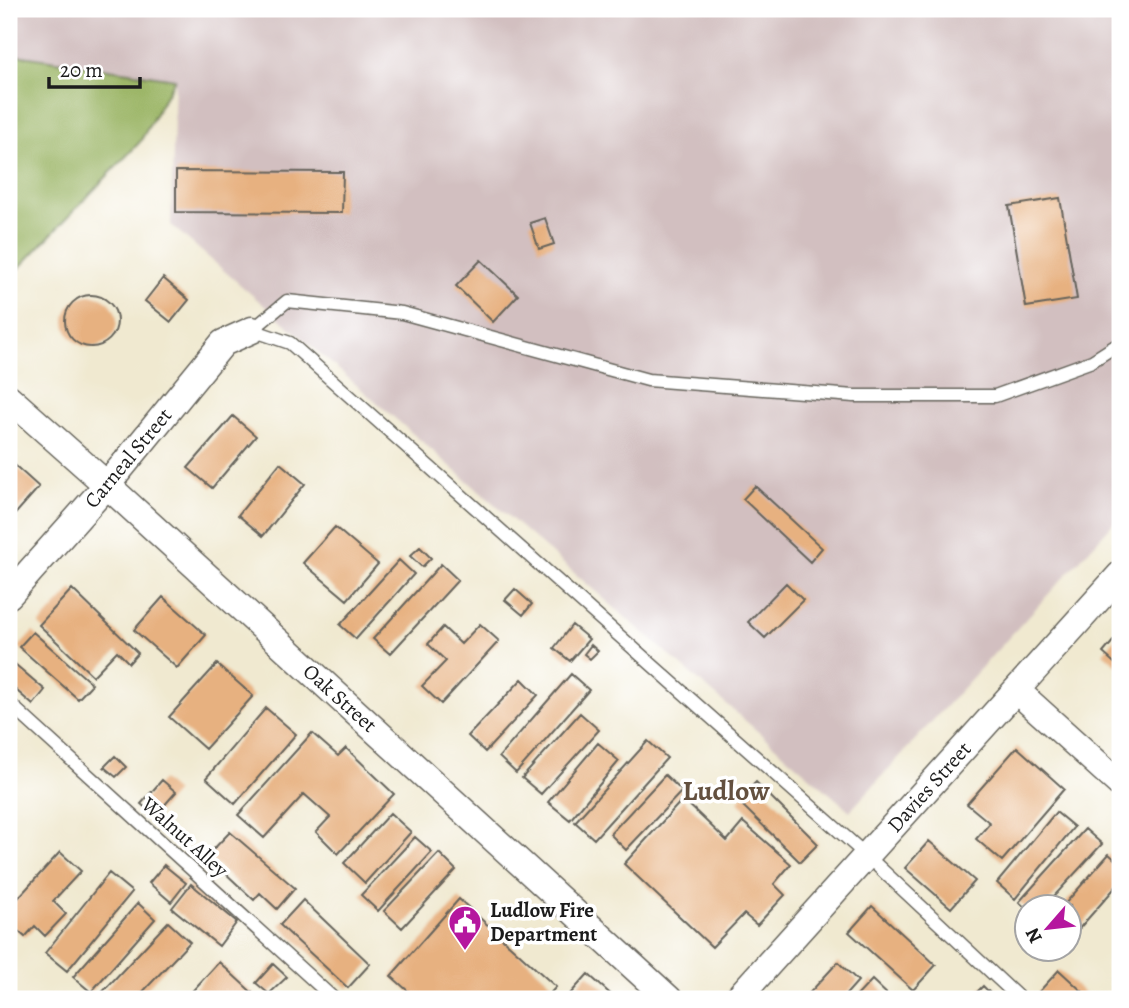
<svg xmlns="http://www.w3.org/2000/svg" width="1129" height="1008" viewBox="0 0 1129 1008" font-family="Alegreya,serif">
	<rect width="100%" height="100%" fill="#fff"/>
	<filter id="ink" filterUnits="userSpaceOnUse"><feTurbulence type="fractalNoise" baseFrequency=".0143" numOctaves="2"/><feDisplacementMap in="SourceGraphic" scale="14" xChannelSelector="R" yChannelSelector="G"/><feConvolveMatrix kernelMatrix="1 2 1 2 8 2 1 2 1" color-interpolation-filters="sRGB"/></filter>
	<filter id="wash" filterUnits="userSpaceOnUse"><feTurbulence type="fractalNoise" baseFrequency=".00686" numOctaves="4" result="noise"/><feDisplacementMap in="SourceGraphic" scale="28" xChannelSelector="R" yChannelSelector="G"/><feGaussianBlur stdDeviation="1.57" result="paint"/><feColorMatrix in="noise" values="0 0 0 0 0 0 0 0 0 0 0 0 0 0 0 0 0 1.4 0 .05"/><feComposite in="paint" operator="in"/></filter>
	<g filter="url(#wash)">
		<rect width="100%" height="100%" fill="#f0e9d0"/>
		<!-- industrial -->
		<path fill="#d2bfc0" d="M9,9H1120V516L850,811L171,225L175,79L9,54Z"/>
		<!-- forest -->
		<path fill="#9cb667" stroke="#5c6942" stroke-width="2" d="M9,54L175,79L140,142L20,267L9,275Z"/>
		<g id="blocks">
			<!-- building -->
			<path fill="#e7b180" d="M176,171L343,172L342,213L176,212Z
				M1060,198L1077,299L1026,307L1009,206Z
				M545,218L554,244L539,249L530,223Z
				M481,260L518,295L493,322L456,286Z
				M163,278L189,300L171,322L145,301Z
				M65 321a26 26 0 1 1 52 0a26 26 0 1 1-52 0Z
				M233,416L256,436L212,488L188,468Z
				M9,460L39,487L9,521Z
				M280,463L305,484L263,536L238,515Z
				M755,486L822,548L810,562L743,499Z
				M335,527L378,564L347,600L303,563Z
				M420,547L431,558L422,567L410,556Z
				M399,560L414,574L356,639L340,625Z
				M441,564L458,580L390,654L373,639Z
				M786,583L803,600L765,638L748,622Z
				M72,589L138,653L129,663L117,651L93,676L39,625Z
				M515,589L532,604L523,615L505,600Z
				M163,597L206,635L177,668L134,630Z
				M480,624L499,641L441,704L422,686L446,661L428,644L443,627L461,644Z
				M572,625L589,639L570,661L554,648Z
				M33,632L92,684L78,699L19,647Z
				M1120,633V668L1103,653Z
				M591,645L598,651L590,659L584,654Z
				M9,659L45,690L33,705L9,684Z
				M217,664L253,696L205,749L169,717Z
				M571,674L589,690L516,773L499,757Z
				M522,679L538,695L485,752L468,736Z
				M266,708L296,734L235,804L206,778Z
				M580,713L599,730L541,794L522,778Z
				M312,733L338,756L346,748L394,794L338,854L316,832L330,817L304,794L264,838L238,815Z
				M648,741L667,758L594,839L575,822Z
				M598,743L619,761L570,820L548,802Z
				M1017,747L1064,789L1002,861L976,839L990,823L967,804Z
				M115,756L126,767L116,777L104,767Z
				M665,775L682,791L626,850L610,834Z
				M162,780L176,792L155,816L141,804Z
				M756,782L818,844L800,862L738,801Z
				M683,799L727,841L743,822L791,864L774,884L785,895L757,925L744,914L712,947L624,864Z
				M1056,812L1074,827L1015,899L997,883Z
				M390,813L411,832L365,883L344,863Z
				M1085,829L1102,844L1045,906H1028V910L1019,902Z
				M230,832L295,888L277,909L260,893L254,900L207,856Z
				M415,837L432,852L378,911L361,895Z
				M929,841L975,881L951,908L905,868Z
				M60,852L81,871L53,901L66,914L45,936L35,926L25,937L9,923V908Z
				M439,853L456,870L402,928L384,911Z
				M1109,854L1120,864V882L1070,939V906H1063Z
				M164,865L186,883L171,902L149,883Z
				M109,873L132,892L67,971L45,953Z
				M191,884L237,922L219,946L172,908Z
				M459,899L556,987L545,999H417L391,976Z
				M303,900L370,964L348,988L280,925Z
				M138,903L155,919L91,992L73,977Z
				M872,906L936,965L913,990L849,932Z
				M168,922L190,942L136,999H96Z
				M219,962L259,999H185Z
				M838,962L858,981L842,999H804Z
				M273,964L287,977L269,994L256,983Z
				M1059,970L1085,994L1080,999H1043L1037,994Z
				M588,974L616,999H576L570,994Z
				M872,980L892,999H854Z
				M983,986L996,999H970Z"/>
		</g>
	</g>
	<g filter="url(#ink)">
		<use href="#blocks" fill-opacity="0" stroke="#66645b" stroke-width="2"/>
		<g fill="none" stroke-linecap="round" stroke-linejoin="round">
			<defs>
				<path id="lane" d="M252,330L290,343L867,856L1020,999
					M252,330L287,301L402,313L648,380L854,396H995L1092,361L1120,343
					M9,703L334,999"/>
				<path id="street" d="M9,398L107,485L669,999
					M9,595L107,485L223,343L252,330
					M1017,691L1120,784
					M737,999L1120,575"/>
			</defs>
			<!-- lane casing -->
			<use href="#lane" stroke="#66645b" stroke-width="15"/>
			<!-- street casing -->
			<use href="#street" stroke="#66645b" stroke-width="29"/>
			<!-- lane -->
			<use href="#lane" stroke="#fff" stroke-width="12"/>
			<!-- street -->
			<use href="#street" stroke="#fff" stroke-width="26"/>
		</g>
	</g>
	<!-- icons -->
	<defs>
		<symbol id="civic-pin" viewBox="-11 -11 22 30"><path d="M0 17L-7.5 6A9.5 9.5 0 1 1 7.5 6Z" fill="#b5179e" stroke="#fff"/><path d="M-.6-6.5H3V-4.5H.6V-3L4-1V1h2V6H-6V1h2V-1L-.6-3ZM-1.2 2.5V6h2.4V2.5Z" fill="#fff"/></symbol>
	</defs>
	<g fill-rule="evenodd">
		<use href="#civic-pin" x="446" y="903" width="38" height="52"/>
	</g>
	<g text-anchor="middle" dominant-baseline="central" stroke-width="7" stroke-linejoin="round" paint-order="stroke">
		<!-- street labels -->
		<g font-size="21" fill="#1c1c1c" stroke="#fff">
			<text transform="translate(128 458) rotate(-50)">Carneal Street</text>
			<text transform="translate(340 698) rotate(42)">Oak Street</text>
			<text transform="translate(929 787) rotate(-48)">Davies Street</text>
			<text transform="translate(185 837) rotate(42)">Walnut Alley</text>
		</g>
		<!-- poi labels -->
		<g font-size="21" font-weight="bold" fill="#1c1c1c" stroke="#fff" text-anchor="start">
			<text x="490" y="910">Ludlow Fire<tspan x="490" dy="24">Department</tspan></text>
		</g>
		<!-- district labels -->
		<g font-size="28" font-weight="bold" fill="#63503f" stroke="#fff">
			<text x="726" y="791">Ludlow</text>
		</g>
	</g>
	<!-- margin -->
	<rect width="1129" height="1008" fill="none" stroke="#fff" stroke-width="35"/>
	<!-- north arrow -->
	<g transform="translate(1048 928) rotate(242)"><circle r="33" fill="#ffffff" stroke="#a4a4a4" stroke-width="2"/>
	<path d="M0-5L12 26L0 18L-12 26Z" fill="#b5179e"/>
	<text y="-10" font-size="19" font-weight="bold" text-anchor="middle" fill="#1c1c1c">N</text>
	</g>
	<!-- scale -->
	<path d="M49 77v10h91v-10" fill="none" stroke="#1c1c1c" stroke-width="3.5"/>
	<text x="60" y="77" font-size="21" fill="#1c1c1c" stroke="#ffffff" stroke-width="5" paint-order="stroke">20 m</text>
</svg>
